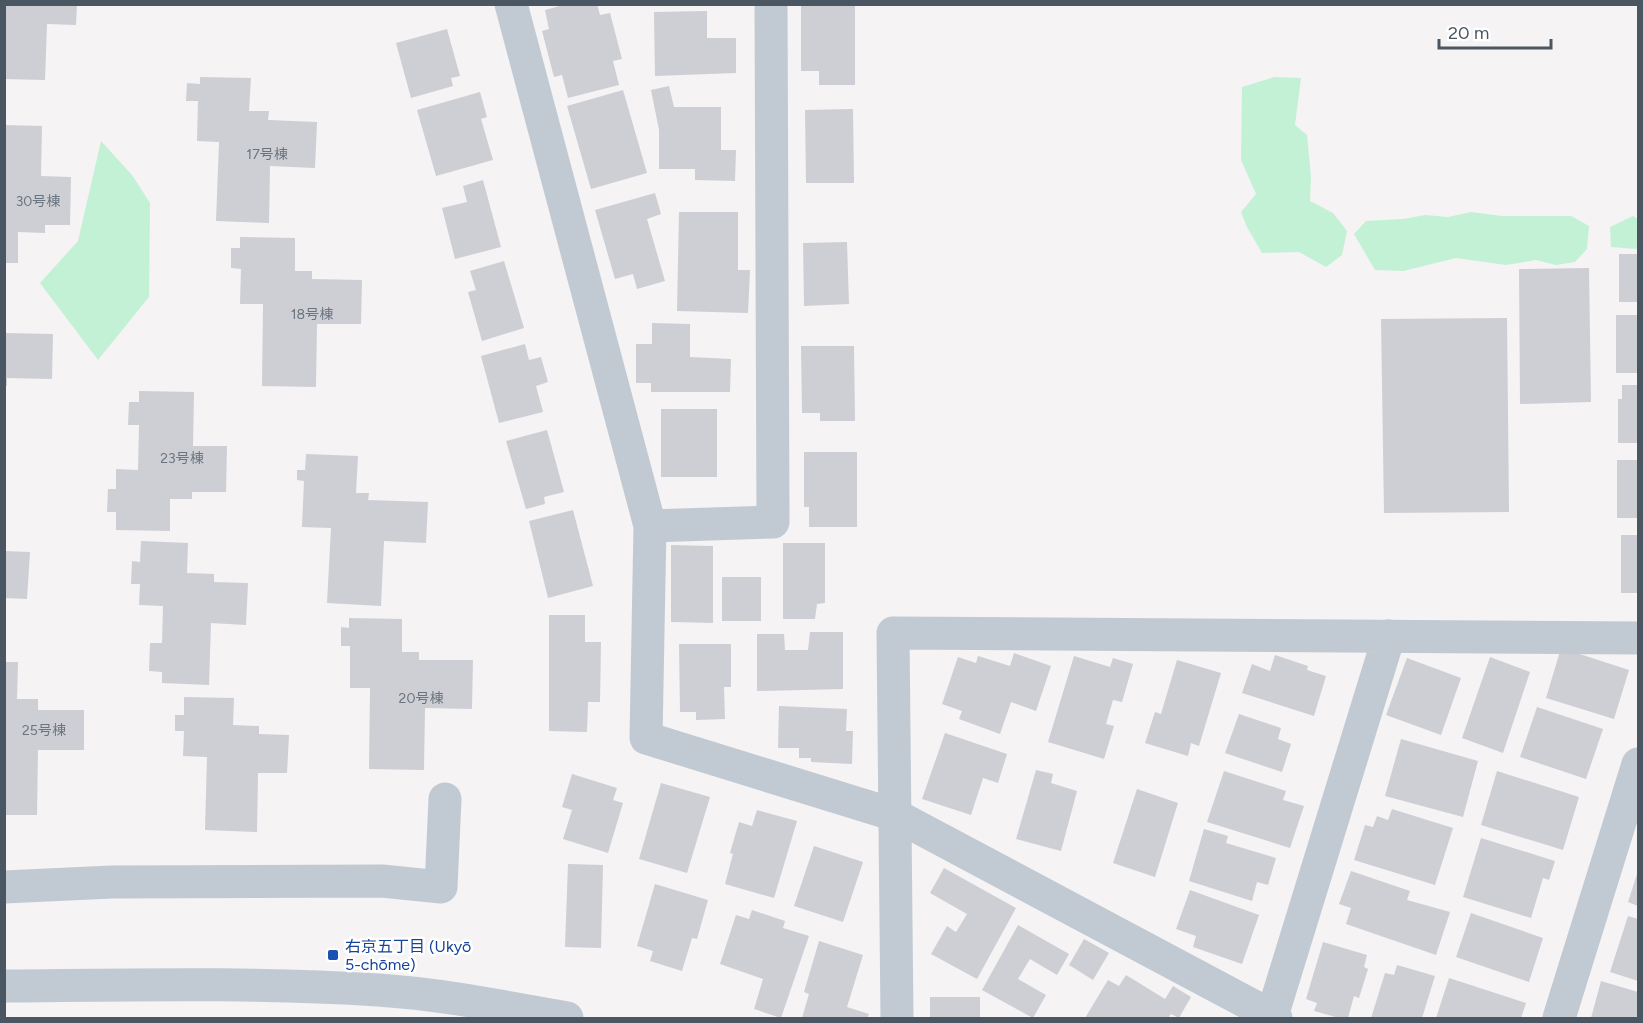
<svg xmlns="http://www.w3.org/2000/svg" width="1643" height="1023" viewBox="0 0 1643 1023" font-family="Figtree,'Noto Sans JP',sans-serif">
	<rect width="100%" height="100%" fill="#f5f3f3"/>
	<!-- green -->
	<path fill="#c3f1d5" d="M1274,77L1301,78L1295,125L1307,135L1311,177L1310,201L1333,213L1347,231L1342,255L1326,267L1299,252L1262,253L1247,227L1241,212L1256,194L1241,160L1242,87Z
		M101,141L132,175L150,203L149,297L98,360L40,283L78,241Z
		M1471,212L1502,216H1571L1589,226L1587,249L1575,262L1556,265L1536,260L1506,265L1456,258L1403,271L1375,270L1354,234L1366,221L1403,219L1425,215L1448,217Z
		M1633,216L1638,219V249L1611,247L1610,227Z"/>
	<!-- building -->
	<path fill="#cdcfd5" d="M4,4H77L76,25L47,24L45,80L4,79Z
		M567,4H597L600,15L610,13L622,59L613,61L619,85L568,98L562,75L554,77L542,31L549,29L545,10Z
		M801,4H855V85H819V71H801Z
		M707,11V38H736V73L655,76L654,12Z
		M447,29L460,76L451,78L453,86L411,98L396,43Z
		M200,77L251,78L249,111H269L268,120L317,122L315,168L270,166L269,223L216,221L219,142L197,141L198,101H186L187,83L200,84Z
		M669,86L674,107H721V150H736L735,181L695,180V169H659V130L651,90Z
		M623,90L647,173L591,189L567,106Z
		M480,92L487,117L481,119L493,160L436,176L417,110Z
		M853,109L854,183H806L805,110Z
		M4,125L42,126L41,176L71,177L70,225H45V233L18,232V263H4Z
		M483,180L501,247L455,259L442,208L467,202L463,186Z
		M655,193L661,214L647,219L665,281L637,289L633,274L615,279L595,210Z
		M679,212H738V270H750L748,313L677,311Z
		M240,237L295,238V271H312V279L362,280L361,324H317L316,387L262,386L263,304H240L241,269L231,268V248H240Z
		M847,242L849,304L804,306L803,243Z
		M1619,254H1638V302H1619Z
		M504,261L524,328L482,341L468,292L476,290L470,271Z
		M1589,268L1591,402L1520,404L1519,269Z
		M1616,315H1638V373H1616Z
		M1507,318L1509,512L1384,513L1381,319Z
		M652,323L690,324V357L731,359L730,392H651V383H636V344H652Z
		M4,333L53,334L52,379L7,378V386H4Z
		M525,344L529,360L541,357L548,382L536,386L543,412L499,423L481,356Z
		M801,346H854L855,421H820V413H802Z
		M1622,385H1638V443H1618V399H1622Z
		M139,391L194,392L193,446H227L226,492H192V499H170V531L116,530V512H107L108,489H116V469L138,470L139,425H128L129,402H139Z
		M661,409H717V477H661Z
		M547,430L564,492L544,497L545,504L526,509L506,441Z
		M804,452H857V527H809V507H804Z
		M306,454L358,456L356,493H369L368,500L428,502L426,543L384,541L381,606L327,603L331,528L302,527L304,481L297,480V470H305Z
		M1617,460H1638V518H1617Z
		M573,510L593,586L548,598L529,521Z
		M1621,535H1638V593H1621Z
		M141,541L188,543L187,573L214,574V582L248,583L246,625L211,623L209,685L162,683V672L149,671L150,643H162L163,606L139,605L140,584H131L132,561L140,562Z
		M783,543H825V603L817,604L815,619H783Z
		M671,545L713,546V623L671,622Z
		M4,551L30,552L27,599L4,598Z
		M722,577H761V621H722Z
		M549,615H585V642H601L600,702H588L587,732L549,731Z
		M349,618L402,619V652H419V660H473L472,709L425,708L424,770L369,769L370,688H350V646H341V627L349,628Z
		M810,632H843V689L757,691V634H784L785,650H808Z
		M679,644H731V687H724L725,719L696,720V712H680Z
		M1561,648L1629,670L1614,719L1546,698Z
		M1014,653L1051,666L1036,711L1011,702L1000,734L959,719L962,711L942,704L958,657L976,663L978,656L1010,666Z
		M1275,655L1308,666L1307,670L1326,676L1314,716L1242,693L1252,664L1270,671Z
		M1074,656L1110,667L1113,658L1133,664L1122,702L1113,700L1106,724L1114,726L1104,759L1048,742Z
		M1490,657L1530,672L1503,753L1462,738Z
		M1407,658L1461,678L1441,735L1386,715Z
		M1177,660L1221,673L1199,746L1191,743L1188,756L1145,743L1155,712L1161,714Z
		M4,662H18L17,699H38V710H84V750H38L37,815H4Z
		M184,697L234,698L233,725L259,726V734L289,735L287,773H258L257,832L205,830L207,757L183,756L184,731H175V715H184Z
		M779,706L847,709L846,731H853L852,764L811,762V758H799V748H778Z
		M1537,707L1603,729L1586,779L1520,757Z
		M1239,714L1281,728L1278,739L1291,744L1282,772L1225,753Z
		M945,733L1007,754L998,783L983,778L971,815L922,799Z
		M1401,739L1478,761L1463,817L1385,796Z
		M1036,770L1053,774L1051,783L1077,791L1061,851L1016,839Z
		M1224,771L1286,791L1283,800L1304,806L1290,848L1207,822Z
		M1497,771L1579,797L1563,850L1481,825Z
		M572,774L617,788L613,800L623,803L608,853L563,839L572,810L562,807Z
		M661,783L710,797L687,873L639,859Z
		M1137,789L1178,803L1155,877L1113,863Z
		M1392,809L1453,828L1435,885L1354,860L1365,825L1373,827L1377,816L1388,820Z
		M757,810L797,821L774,898L725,884L733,854L730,853L739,822L752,826Z
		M1204,829L1228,836L1226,843L1276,858L1268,885L1257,882L1252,901L1189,881Z
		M1481,838L1555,861L1549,880L1543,878L1531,918L1463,897Z
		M814,846L863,862L843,922L794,906Z
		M568,864L603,865L601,948L565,947Z
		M944,868L1016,908L977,979L931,954L947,926L956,932L967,914L930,893Z
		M1351,871L1410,891L1407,900L1450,912L1436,955L1346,924L1351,908L1339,904Z
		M1638,871V906L1628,902Z
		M655,884L708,900L697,939L692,938L682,971L650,961L653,951L637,946Z
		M1190,890L1259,915L1242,964L1193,947L1196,936L1176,929Z
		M752,910L785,921L783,928L809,936L781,1018L754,1009L763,979L720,964L736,915L749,919Z
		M1471,913L1543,938L1529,982L1456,957Z
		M1628,916L1638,919V981L1610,972Z
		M1018,925L1069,954L1057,975L1030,959L1018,979L1046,995L1033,1018L982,990Z
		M1084,939L1109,953L1093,980L1069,965Z
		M819,941L863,955L847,1007L869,1014L867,1018H802L809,994L804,992Z
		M1323,942L1367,955L1364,967L1368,969L1359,998L1354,996L1348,1018H1339L1314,1011L1317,1003L1306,999Z
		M1397,965L1435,976L1422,1018H1371L1385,973L1394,975Z
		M1126,975L1165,999L1173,986L1191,997L1179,1018L1171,1014L1168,1018H1085L1108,980L1119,986Z
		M1449,978L1526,1003L1521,1018H1436Z
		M1601,981L1638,992V1018H1591Z
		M930,997H980V1018H930Z"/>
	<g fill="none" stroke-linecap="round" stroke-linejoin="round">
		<!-- minor -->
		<path stroke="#c1cad2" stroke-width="33" d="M511,4L650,526L646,738L895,815L1276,1018
			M650,526L773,522L771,4
			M4,887L112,882L382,881L441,887L445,799
			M4,986C129,985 254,982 378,990C441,994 505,1007 567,1018
			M1272,1016L1389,636
			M897,1018L893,633L1638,638
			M1559,1018L1638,764"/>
	</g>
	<!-- markers -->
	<rect fill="#1a4fb4" stroke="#fff" stroke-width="2" x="327" y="949" width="12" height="12" rx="3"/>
	<g text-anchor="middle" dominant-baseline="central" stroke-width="5" stroke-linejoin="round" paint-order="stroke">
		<!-- number labels -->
		<g font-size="14" fill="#6b747e">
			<text x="267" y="154">17号棟</text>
			<text x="38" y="201">30号棟</text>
			<text x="312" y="314">18号棟</text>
			<text x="182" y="458">23号棟</text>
			<text x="421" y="698">20号棟</text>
			<text x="44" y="730">25号棟</text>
		</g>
		<!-- transit labels -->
		<g font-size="16" fill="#164399" stroke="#fff" text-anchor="start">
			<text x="345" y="946">右京五丁目 (Ukyō<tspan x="345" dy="18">5-chōme)</tspan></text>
		</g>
	</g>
	<!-- border -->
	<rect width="1643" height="1023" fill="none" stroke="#4a5661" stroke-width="12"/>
	<!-- scale -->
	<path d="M1439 39v9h112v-9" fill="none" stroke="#4a5661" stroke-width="3"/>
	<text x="1448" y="39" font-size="18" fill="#4a5661" stroke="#ffffff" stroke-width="4.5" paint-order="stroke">20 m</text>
</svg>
